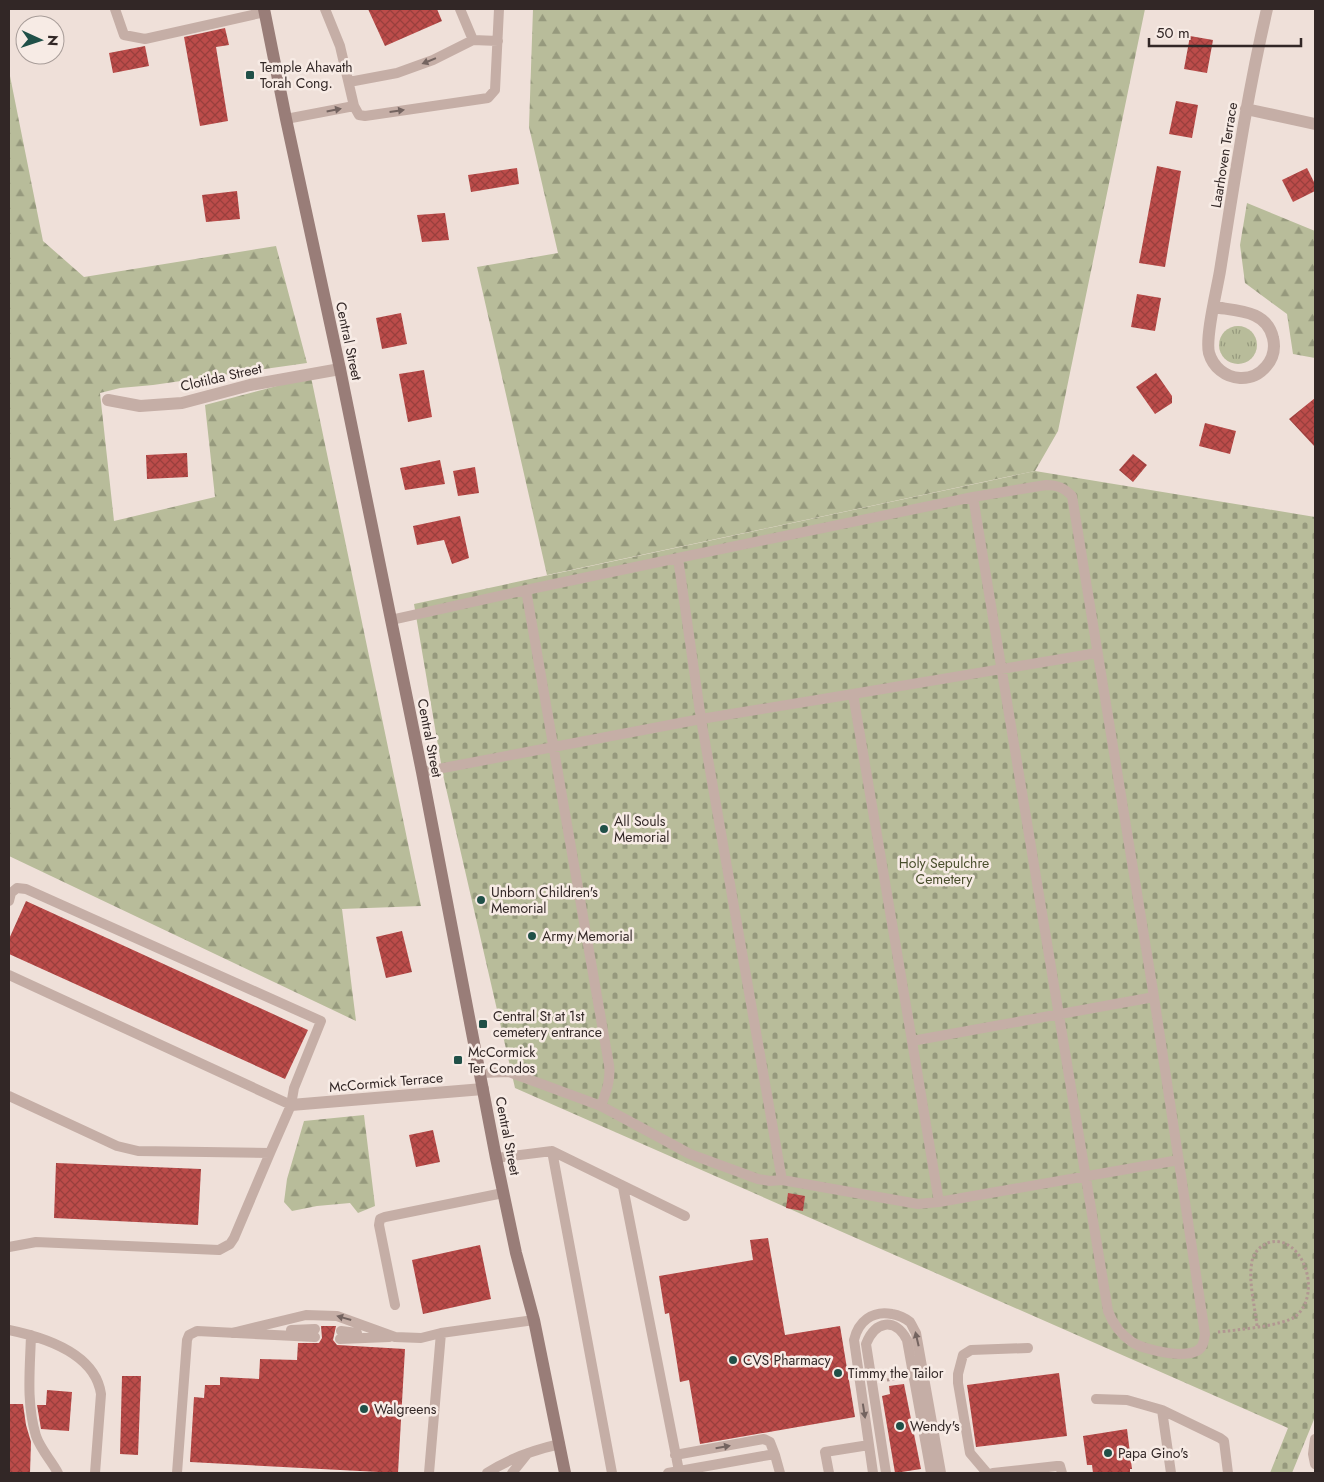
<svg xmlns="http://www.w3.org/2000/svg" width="1324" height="1482" viewBox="0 0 1324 1482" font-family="Jost,sans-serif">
	<defs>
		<pattern id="grass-tufts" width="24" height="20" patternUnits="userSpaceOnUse" patternTransform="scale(1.25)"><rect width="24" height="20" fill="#b8bc9a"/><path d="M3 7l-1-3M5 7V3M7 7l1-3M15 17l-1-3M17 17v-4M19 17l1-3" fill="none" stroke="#96997d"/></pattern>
		<pattern id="forest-firs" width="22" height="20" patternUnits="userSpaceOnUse" patternTransform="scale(1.25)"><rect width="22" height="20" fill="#b8bc9a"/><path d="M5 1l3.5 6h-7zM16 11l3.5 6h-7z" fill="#96997d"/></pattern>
		<pattern id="cemetery-stones" width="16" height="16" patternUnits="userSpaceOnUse" patternTransform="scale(1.25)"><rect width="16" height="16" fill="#b8bc9a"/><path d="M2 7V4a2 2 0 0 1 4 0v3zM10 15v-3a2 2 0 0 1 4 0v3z" fill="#96997d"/></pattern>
		<pattern id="building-cross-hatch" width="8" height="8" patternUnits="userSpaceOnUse" patternTransform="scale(1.25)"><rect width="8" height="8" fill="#bc4c4a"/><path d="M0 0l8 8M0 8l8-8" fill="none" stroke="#993f3d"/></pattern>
	</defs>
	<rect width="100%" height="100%" fill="#efe0d9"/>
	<!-- grass -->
	<path fill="url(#grass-tufts)" d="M1219 345a19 19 0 1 1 38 0a19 19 0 1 1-38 0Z"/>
	<!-- forest -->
	<path fill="url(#forest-firs)" d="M533,9H1145L1058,431L1035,471L547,575L477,267L558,253L529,127Z
		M9,71L43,241L84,277L276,246L307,363L153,385L120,388L100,393L114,521L215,497L205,405L311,377L421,906L342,909L356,1021L9,856Z
		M1247,203L1315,231V358L1293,354L1287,314L1245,283L1240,245Z
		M364,1115L375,1206L358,1213L350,1203L317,1206L292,1211L284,1202L287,1179L304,1121Z"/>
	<!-- cemetery -->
	<path fill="url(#cemetery-stones)" d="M1035,471L1315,517V1417L1292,1473H1270L1288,1428L515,1088L443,775L414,604Z"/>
	<!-- building -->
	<path fill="url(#building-cross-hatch)" d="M368,9H437L442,21L385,46Z
		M225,28L229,45L216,47L228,121L200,126L184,37Z
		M1190,36L1213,40L1207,73L1184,69Z
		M145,46L149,66L113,73L109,53Z
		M1176,101L1198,105L1192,138L1169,134Z
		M1157,166L1181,171L1165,267L1139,263Z
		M517,168L519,184L471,192L468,175Z
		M1307,168L1315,184V191L1293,202L1282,180Z
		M237,191L240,219L206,222L202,195Z
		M445,213L449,240L422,242L417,215Z
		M1137,294L1161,298L1155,331L1131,327Z
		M401,313L407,344L382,349L376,318Z
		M424,370L432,417L408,422L399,374Z
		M1156,373L1172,396V403L1155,414L1136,387Z
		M1315,398V447L1289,419Z
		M1205,423L1236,431L1230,454L1199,446Z
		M187,453L188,477L147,479L146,455Z
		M1133,454L1147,465L1133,482L1119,470Z
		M440,460L445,484L405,490L400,468Z
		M475,467L479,493L458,496L453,471Z
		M460,516L469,558L452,564L444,540L417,545L413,526Z
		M26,901L308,1030L285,1079L9,954V939Z
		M402,931L412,972L386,978L376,937Z
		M433,1130L440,1162L416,1167L409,1135Z
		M56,1163L201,1169L198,1225L54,1218Z
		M788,1193L805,1196L803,1211L786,1208Z
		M768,1238L785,1335L840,1326L855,1417L700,1444L689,1380L680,1382L669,1313L665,1314L659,1276L753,1260L750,1240Z
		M480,1245L491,1299L423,1314L412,1260Z
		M321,1326H336L333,1340L337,1345L405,1349L398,1473L190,1462L194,1397L204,1398L205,1385H220V1377L259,1379L260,1359L297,1360L298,1343H319L322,1338Z
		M1059,1373L1067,1436L976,1447L967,1385Z
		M122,1376H141L138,1455L120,1454Z
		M904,1384L921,1469L895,1473L882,1396L890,1394L889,1386Z
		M47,1390L72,1392L69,1431L41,1429L37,1405H46Z
		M9,1404H23L26,1425L31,1442L30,1473H9Z
		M1127,1429L1132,1469H1130V1473H1093L1092,1465H1087L1083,1436Z"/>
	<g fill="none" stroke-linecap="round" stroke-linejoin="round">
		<!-- path -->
		<path stroke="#b19791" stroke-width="3" stroke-dasharray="2.5 2.5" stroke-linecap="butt" d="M1218,1332C1236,1330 1283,1326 1296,1316C1316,1299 1310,1261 1291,1247C1276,1235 1256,1244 1252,1261C1248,1282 1255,1306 1257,1326
			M887,1380L901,1378"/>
		<!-- service -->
		<path stroke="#c5aea6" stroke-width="10" d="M115,9L124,35L145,39L265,12
			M460,9L473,40
			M349,82L397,73L433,60L473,40L498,41
			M354,106L359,115L365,116L488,98L495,90L499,9
			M286,119L354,106L340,46L325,9
			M1046,485C1058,485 1064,488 1072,496L1154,997L1205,1334C1204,1338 1204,1343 1202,1346C1193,1362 1144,1350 1132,1342C1120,1334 1113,1324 1108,1311L973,497Z
			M678,558L973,497
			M391,620L526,590
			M1097,653L853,694L912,1041L1154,997
			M853,694L701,719L782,1180L918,1204L939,1202L912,1041
			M422,772L701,719L678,558L526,590L609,1065C611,1080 606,1092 601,1106
			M9,901L11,893L17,888L26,889L321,1021L294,1088L291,1105L270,1153L138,1151L117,1146L9,1096
			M9,975L291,1105
			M480,1073L509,1072L601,1106L690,1154L758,1179L770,1181L782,1180
			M496,1158L552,1151
			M623,1187L679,1471
			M939,1202L1179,1160
			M9,1247L36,1242L219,1250L230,1244L234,1238L270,1153
			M395,1305L379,1225L380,1219L385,1217L503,1193
			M9,1330C43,1337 95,1353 101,1394L95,1473
			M291,1330L315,1329
			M341,1331L357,1333
			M232,1333L306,1315L337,1316L395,1337L421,1338L441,1333L534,1320
			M31,1335C30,1369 26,1403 36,1436C41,1450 51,1460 58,1473
			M340,1339L389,1337
			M1096,1399L1127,1400L1162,1410
			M1315,1439L1313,1454L1315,1464
			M675,1455L764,1439L770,1442L775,1455
			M177,1473L187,1340L189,1335L197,1331L315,1337
			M429,1473L441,1333
			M487,1473C510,1458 533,1450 560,1444
			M512,1473L528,1453
			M612,1473L552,1151L685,1216
			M668,1473L769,1455H775L780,1473
			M829,1473L825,1452L869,1445
			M873,1473L854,1340C858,1322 872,1310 892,1314C898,1315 905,1318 910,1322C912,1325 914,1330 916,1333L941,1473
			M886,1473L866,1344C875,1321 895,1317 907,1340L931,1473
			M987,1473L970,1453L958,1383V1374L963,1355L971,1350L1028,1348
			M993,1473L1057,1466H1060L1062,1473
			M1171,1473L1162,1410L1220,1438L1224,1441L1228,1473"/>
		<!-- minor -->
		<path stroke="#c5aea6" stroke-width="12" d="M1246,109L1315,124
			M1214,307C1237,311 1267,310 1273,338C1278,359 1261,379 1240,378C1225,377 1213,367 1209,353C1205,337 1217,289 1220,271C1234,183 1247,95 1267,9
			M108,400L140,406L182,403L250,385L340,369
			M291,1105L483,1089"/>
		<!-- secondary -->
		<path stroke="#997d78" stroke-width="12" d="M264,9L286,119L340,369L422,772L496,1158L516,1253L534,1320L565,1473"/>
	</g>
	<!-- one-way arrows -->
	<defs><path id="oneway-solid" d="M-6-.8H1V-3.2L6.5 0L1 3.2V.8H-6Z" transform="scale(1.25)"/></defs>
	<g fill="#746460">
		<use href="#oneway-solid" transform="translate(429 61) rotate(158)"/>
		<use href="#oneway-solid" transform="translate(334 110) rotate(-11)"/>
		<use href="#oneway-solid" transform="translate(397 111) rotate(-8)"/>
		<use href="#oneway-solid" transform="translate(344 1318) rotate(-164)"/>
		<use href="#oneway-solid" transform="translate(917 1339) rotate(-103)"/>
		<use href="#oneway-solid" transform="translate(864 1411) rotate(81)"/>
		<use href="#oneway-solid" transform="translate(723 1447) rotate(-10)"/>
	</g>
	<!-- markers -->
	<g fill="#205048" stroke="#f7ebe5" stroke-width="2">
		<rect x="245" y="70" width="10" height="10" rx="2.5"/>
		<circle cx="604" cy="829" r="5"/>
		<circle cx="481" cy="900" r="5"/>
		<circle cx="532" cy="936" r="5"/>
		<rect x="478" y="1019" width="10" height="10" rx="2.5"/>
		<rect x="453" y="1055" width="10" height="10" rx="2.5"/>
		<circle cx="733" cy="1360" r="5"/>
		<circle cx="838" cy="1373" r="5"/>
		<circle cx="364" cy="1409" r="5"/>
		<circle cx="900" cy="1426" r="5"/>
		<circle cx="1108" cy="1453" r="5"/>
	</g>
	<g text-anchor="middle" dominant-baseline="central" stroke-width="5" stroke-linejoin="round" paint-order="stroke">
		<!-- poi labels -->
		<g font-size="14" fill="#322726" stroke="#f7ebe5" text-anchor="start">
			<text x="260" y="67">Temple Ahavath<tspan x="260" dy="16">Torah Cong.</tspan></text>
			<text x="614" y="821">All Souls<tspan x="614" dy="16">Memorial</tspan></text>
			<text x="491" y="892">Unborn Children's<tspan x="491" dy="16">Memorial</tspan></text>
			<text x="542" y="936">Army Memorial</text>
			<text x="493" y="1016">Central St at 1st<tspan x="493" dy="16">cemetery entrance</tspan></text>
			<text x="468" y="1052">McCormick<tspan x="468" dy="16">Ter Condos</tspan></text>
			<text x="743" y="1360">CVS Pharmacy</text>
			<text x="848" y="1373">Timmy the Tailor</text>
			<text x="374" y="1409">Walgreens</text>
			<text x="910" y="1426">Wendy's</text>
			<text x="1118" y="1453">Papa Gino's</text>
		</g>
		<!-- street labels -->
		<g font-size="14" fill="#322726" stroke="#f7ebe5">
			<text transform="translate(1224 155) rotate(-81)">Laarhoven Terrace</text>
			<text transform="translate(349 341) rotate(78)">Central Street</text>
			<text transform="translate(221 377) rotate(-13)">Clotilda Street</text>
			<text transform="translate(430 738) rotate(79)">Central Street</text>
			<text transform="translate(386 1082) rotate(-5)">McCormick Terrace</text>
			<text transform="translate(508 1136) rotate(79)">Central Street</text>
		</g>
		<!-- park labels -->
		<g font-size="14" fill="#494e2c" stroke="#f7ebe5">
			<text x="944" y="863">Holy Sepulchre<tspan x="944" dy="16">Cemetery</tspan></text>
		</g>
	</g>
	<!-- border -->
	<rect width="1324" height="1482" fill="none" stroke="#322726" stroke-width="20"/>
	<!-- north arrow -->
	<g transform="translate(40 40) rotate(93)"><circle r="24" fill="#f7ebe5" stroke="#a89d99"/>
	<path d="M0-4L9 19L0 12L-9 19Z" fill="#205048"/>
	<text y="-8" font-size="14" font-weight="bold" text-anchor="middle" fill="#322726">N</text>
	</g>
	<!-- scale -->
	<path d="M1149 38v8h152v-8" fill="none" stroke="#322726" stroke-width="2.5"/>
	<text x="1156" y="38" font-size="15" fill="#322726" stroke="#f7ebe5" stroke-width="4" paint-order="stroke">50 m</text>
</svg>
